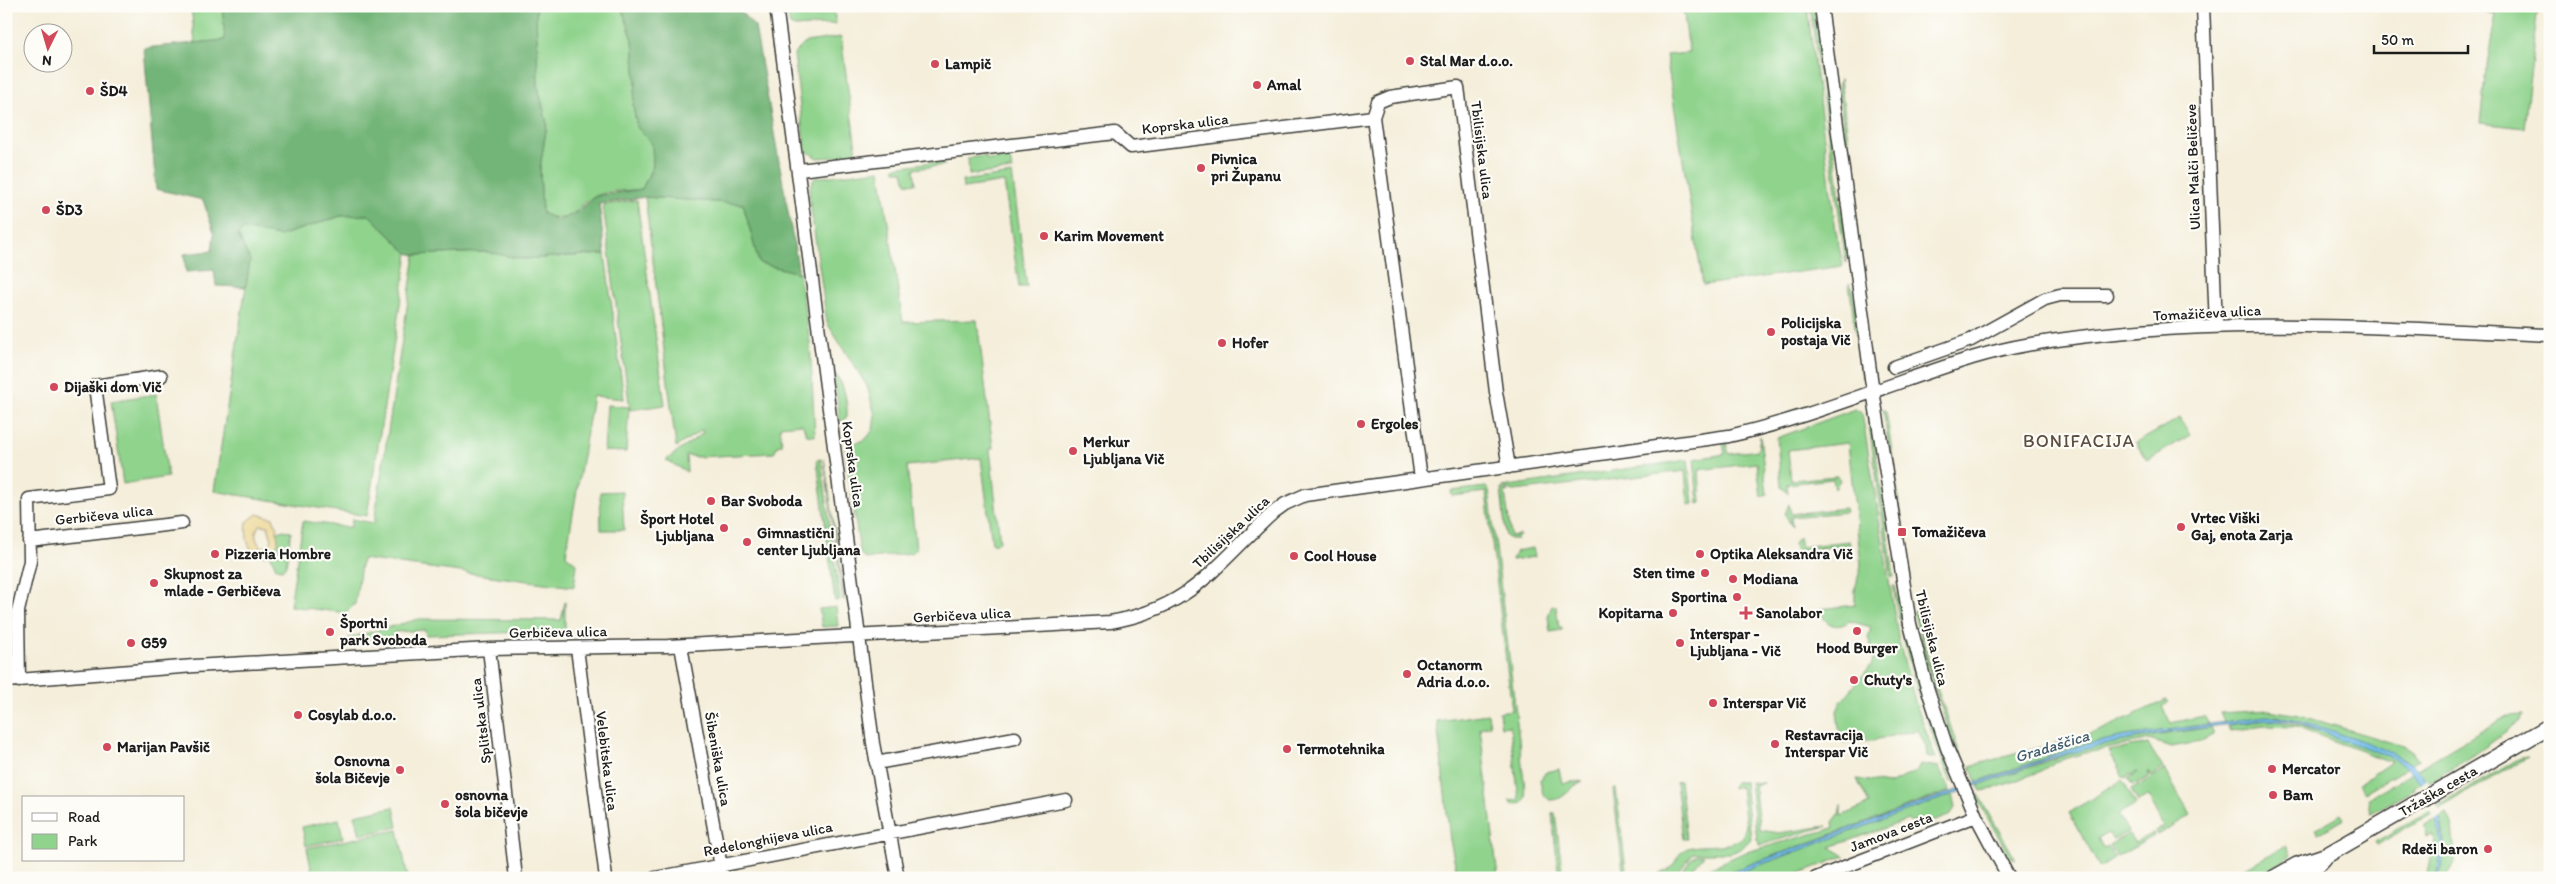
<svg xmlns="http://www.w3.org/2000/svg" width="2556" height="884" viewBox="0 0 2556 884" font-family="Itim,sans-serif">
	<rect width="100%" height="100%" fill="#fdfcf7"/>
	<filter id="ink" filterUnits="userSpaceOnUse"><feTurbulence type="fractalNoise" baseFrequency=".02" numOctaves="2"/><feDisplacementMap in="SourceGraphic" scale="10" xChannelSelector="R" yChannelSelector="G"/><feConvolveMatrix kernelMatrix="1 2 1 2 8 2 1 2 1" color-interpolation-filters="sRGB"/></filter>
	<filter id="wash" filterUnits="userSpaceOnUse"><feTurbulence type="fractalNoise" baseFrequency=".0096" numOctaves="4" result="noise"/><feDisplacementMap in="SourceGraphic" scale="20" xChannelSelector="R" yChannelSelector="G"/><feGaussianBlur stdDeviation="1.12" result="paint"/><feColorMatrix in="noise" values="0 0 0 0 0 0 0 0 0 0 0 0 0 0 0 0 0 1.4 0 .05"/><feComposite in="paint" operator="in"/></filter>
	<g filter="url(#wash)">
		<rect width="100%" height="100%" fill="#f4eeda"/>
		<!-- green -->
		<path fill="#8fd38c" stroke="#567854" d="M191,6H222L226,40L195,43Z
			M536,6H621L633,40L636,83L633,106L637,127L652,144L653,165L642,189C628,191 608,190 596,196C571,208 576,226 542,214L540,168L547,124L538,86Z
			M786,6H833L836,24L795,27L790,25Z
			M1683,6H1807L1836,231L1843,266L1703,285L1666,55L1689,53Z
			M1810,6H1814L1848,254L1846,263Z
			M2438,6H2538L2524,128L2480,123L2486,69L2496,14Z
			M841,37L857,156L817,158L805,150L794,54L806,42Z
			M1840,79L1853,175L1849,169L1838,87Z
			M1009,153L1012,170L969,175L968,158L986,156L987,160L1000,159V154Z
			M933,162H941L945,165L914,169L916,184L906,183L903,171H895V167Z
			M880,170L903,322L977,320L993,448L990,449L1000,542L992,544L981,458L907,466L916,548L911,553L865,559L860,553L845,447L866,439L873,430L875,415L867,386L827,323L809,195L811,184L815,178Z
			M1012,174L1013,180L1027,287H1019L1004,182L963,188L962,181Z
			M645,197L743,204L759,263L799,273L810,342L815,436L807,435L802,424L780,426L782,445L777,446L774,453L697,457L686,455L687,472L666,460L703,433L702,430L676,447Z
			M637,200L665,405L630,410L603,205Z
			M369,215L408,253L367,516L214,491L250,260L238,235L243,229L279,236L341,216Z
			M487,252L523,259L605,254L624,399L593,396L566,555L577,564L574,587L362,559L355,604L345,613L290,606L303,521L345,527H351L352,519L374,523L415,255Z
			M1849,283L1853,289L1864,378H1862Z
			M834,373C844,382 848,403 847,417L840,422Z
			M156,394L168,477L123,484L111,401Z
			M607,405L629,407L626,452L604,451Z
			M1883,408L1886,411L1910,575H1907Z
			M1855,409L1862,413L1899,642L1915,701L1936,759L1927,757L1926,746L1917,730L1870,741L1843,742L1840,737L1837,711L1841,702L1872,664L1874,653L1868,638L1871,627L1849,621C1837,631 1823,624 1820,609L1855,605V590L1861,565L1848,443L1788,450L1791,480L1837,476L1840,480L1835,488L1833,479L1787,484L1788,493L1781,487L1777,438Z
			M1867,412L1871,419L1894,577H1891Z
			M2180,418L2190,435L2147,461L2136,443Z
			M1760,436L1767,494L1761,497L1757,463L1699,470L1701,503L1698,504L1694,459L1725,454L1723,443L1726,442L1729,454L1758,450Z
			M821,459L840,600L835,601L817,460Z
			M824,459L845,600H843Z
			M1688,460L1693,504L1688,505L1685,471L1514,491L1502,487Z
			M1486,487L1489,490L1526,797L1523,803L1513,805L1509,801L1519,800L1510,726L1501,727L1499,712L1512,710L1486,492L1452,496L1451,491Z
			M1501,489L1509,491L1505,492L1511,536L1520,535L1517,539H1510L1506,536Z
			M622,491L624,530H601L600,492Z
			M1789,504L1791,514L1845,508L1846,512L1791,517L1792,527L1785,514Z
			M284,530L291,532L286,566L282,569L276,568L270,554L274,550L278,532Z
			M1799,537L1801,547L1849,541L1850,545L1801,550L1800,559L1794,543Z
			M1533,548L1535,557L1512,560L1516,551Z
			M1893,586H1895L1916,675L1953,781L1951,782C1925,719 1904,654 1893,586Z
			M565,602V631L426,635L425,630L395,632V637L349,640V638L419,619L561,620Z
			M1552,606H1556L1559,627H1562V630L1550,632L1548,616Z
			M836,607L838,626L822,627L819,609Z
			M1916,610L1931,671L1961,756L1956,751L1929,672L1914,613Z
			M2166,700L2169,702L2162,707L2171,723L2204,716L2209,724L2121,737L2079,746L1976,782L1970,766L2097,732Z
			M2269,710L2299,715L2403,746L2412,752L2418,760L2411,765L2404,759L2277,716L2224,722L2220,713Z
			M1488,714L1490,725L1480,728L1498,878H1458L1450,840L1437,721Z
			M2524,715L2519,722L2466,760L2429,782L2428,779L2425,781L2417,769L2507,716Z
			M2267,720C2303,723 2378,747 2408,767L2365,792L2359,784L2391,762L2296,727L2264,726L2230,731L2227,725Z
			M2211,727L2214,735L2200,742L2171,747L2150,740L2081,754L2055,762L2039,772L1993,789L1981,791L1978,785L2080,750L2122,741Z
			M2148,744L2163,768L2151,776L2148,771L2149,777L2132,786L2128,779L2137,772L2124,778L2109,751Z
			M2528,757L2377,845L2375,842L2521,758Z
			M1920,764L1939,767L1950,791L1713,878H1703L1701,872L1743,853L1834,828L1833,822L1839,814L1841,805V816L1869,804L1857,779L1888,784L1916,772Z
			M1559,769L1562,783L1583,781C1570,786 1565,801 1550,800L1543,795L1540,780L1546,772Z
			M2164,770L2191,815L2157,835L2155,832L2164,826L2151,802L2152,801L2149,796L2138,802L2131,790Z
			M2413,772L2422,783L2414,788L2415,790L2371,813L2368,798Z
			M2122,780L2136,804L2118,814L2128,832L2113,840L2108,833L2098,838L2104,848L2108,846L2115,858L2100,868L2069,813Z
			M1680,781L1687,839H1683L1676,782Z
			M1735,782H1745L1751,839L1741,849L1731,853H1693L1677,874L1673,876L1637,878C1649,876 1661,876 1670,868C1678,861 1677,852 1688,848C1705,843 1728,849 1742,838L1746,826L1741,787L1732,788Z
			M1750,782L1764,783L1754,785L1760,830L1779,833L1827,826L1760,845L1757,839Z
			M1613,789H1616L1626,870H1623Z
			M1977,793L2016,860L2010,857L1974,794Z
			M1952,794L1955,807L1951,815L1922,826L1908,820L1830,847L1845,856L1787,878H1724Z
			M394,807L398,827L360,835L355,815Z
			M1555,813L1563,878H1559L1552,814Z
			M2446,813L2452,824L2455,861L2445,878H2438C2446,861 2445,835 2440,817Z
			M2342,814L2345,819L2318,834L2315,829Z
			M2437,818C2441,839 2443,858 2435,878H2426L2434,839L2432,835L2426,837L2425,825Z
			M339,819L343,838L306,846L302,827Z
			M398,830L408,878H313L307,848Z
			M2153,833L2154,836L2117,857L2110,845L2129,834L2135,843Z
			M2286,846L2291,855L2259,878H2225Z
			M1696,855H1704L1691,871L1678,878L1690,860Z"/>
		<!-- forest -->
		<path fill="#73b578" stroke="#48684a" d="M222,6H536L538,86L547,124L540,168L542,213L558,220L574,214L596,196L642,189L653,166L652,144L637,127L633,106L636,83L633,40L621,6H735L755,27L799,273L759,263L743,204L645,197L599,204L605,254L523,259L487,252L415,255L408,253L369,215L341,216L279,236L243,229L238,235L250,260L246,287L216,286L214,270L186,272L184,254L212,251L214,233L203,200L156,189L144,48L225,40Z"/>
		<!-- sand -->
		<path fill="#eeda9e" stroke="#857b5d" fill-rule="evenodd" d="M257,514L273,518L277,527L278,543L268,555C248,558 245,539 247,522ZM260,525L268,526L272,540L269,546L261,547C255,540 253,532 260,525Z"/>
		<!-- water -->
		<path fill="#74bfee" stroke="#486e85" d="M2266,716C2296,717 2397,748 2417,769C2439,793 2451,848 2438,878H2435C2445,851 2440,826 2429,801C2414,762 2392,757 2355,744C2333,737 2310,725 2287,721C2266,718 2245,723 2223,725C2164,733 2106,742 2049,759L1724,878H1713L2079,746L2121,737Z"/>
		<!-- pier -->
		<path fill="#f4eeda" d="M2427,779L2442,815L2434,820L2420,784Z"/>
	</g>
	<g filter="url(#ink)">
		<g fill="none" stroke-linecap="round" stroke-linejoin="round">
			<defs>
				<path id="minor" d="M776,6L873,743L898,878
					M1821,6L1871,378L1910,624L1925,681L1947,748L1976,816L2009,878
					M2203,6L2216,326
					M799,170L1115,133L1131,147L1373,117
					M1894,367L1971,340L2045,299L2060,295H2107
					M1425,478L1420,471L1373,117L1378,102L1390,97L1458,87L1496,392L1509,467
					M29,541L182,523
					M681,646L723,878
					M577,648L606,878
					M489,649L516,878
					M6,681L194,666L489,649L668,646L1110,622C1193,608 1216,564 1274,512L1285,504L1305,495L1729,436C1791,422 1849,400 1909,379C1947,366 1985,352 2026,345C2199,315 2375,327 2550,335
					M19,681L18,611L30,561L29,499L109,489L95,386L161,376
					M876,763L1015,738
					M655,878L1066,800
					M1816,878L1976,816"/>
				<path id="major" d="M2274,878L2297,865L2327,855L2550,726
					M2305,878L2324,858"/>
			</defs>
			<!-- minor casing -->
			<use href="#minor" stroke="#3c3c38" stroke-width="15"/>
			<!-- major casing -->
			<use href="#major" stroke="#3c3c38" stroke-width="18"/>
			<!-- minor -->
			<use href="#minor" stroke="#fff" stroke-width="12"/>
			<!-- major -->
			<use href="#major" stroke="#fff" stroke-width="15"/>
		</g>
	</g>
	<!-- markers -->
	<g fill="#d1495b" stroke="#fdfcf7" stroke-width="2">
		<circle cx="1410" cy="61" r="5"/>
		<circle cx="935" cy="64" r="5"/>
		<circle cx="1257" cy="85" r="5"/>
		<circle cx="90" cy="91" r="5"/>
		<circle cx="1201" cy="168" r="5"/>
		<circle cx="46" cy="210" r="5"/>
		<circle cx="1044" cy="236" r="5"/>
		<circle cx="1771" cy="332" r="5"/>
		<circle cx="1222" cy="343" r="5"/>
		<circle cx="54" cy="387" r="5"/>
		<circle cx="1361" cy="424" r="5"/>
		<circle cx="1073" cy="451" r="5"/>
		<circle cx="711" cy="501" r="5"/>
		<circle cx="2181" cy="527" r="5"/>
		<circle cx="724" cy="528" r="5"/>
		<rect x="1897" y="527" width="10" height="10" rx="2.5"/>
		<circle cx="747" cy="542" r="5"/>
		<circle cx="215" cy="554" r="5"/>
		<circle cx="1700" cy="554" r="5"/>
		<circle cx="1294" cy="556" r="5"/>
		<circle cx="1705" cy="573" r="5"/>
		<circle cx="1733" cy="579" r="5"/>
		<circle cx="154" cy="583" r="5"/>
		<circle cx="1737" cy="597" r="5"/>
		<circle cx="1673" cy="613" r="5"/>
		<path d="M1743.5 605.5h5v5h5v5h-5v5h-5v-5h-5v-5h5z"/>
		<circle cx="1857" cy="631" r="5"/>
		<circle cx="330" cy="632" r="5"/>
		<circle cx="131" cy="643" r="5"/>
		<circle cx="1680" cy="643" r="5"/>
		<circle cx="1407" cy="674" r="5"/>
		<circle cx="1854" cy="680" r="5"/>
		<circle cx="1713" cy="703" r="5"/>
		<circle cx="298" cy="715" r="5"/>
		<circle cx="1775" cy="744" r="5"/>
		<circle cx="107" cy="747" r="5"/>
		<circle cx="1287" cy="749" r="5"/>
		<circle cx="2272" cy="769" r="5"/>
		<circle cx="400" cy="770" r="5"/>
		<circle cx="2273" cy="795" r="5"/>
		<circle cx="445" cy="804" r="5"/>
		<circle cx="2488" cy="849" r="5"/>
	</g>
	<g text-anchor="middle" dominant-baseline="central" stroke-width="4.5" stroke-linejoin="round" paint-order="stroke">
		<!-- poi labels -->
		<g font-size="15" font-weight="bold" fill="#1c1c1c" stroke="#fdfcf7" text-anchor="start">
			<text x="1420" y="61">Stal Mar d.o.o.</text>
			<text x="945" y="64">Lampič</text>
			<text x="1267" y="85">Amal</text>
			<text x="100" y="91">ŠD4</text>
			<text x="1211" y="159">Pivnica<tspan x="1211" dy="17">pri Županu</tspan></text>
			<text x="56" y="210">ŠD3</text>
			<text x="1054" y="236">Karim Movement</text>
			<text x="1781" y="323">Policijska<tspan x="1781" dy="17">postaja Vič</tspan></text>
			<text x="1232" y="343">Hofer</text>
			<text x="64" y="387">Dijaški dom Vič</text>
			<text x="1371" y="424">Ergoles</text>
			<text x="1083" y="442">Merkur<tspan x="1083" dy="17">Ljubljana Vič</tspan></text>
			<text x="721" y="501">Bar Svoboda</text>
			<text x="2191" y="518">Vrtec Viški<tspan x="2191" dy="17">Gaj, enota Zarja</tspan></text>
			<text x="714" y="519" text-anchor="end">Šport Hotel<tspan x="714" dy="17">Ljubljana</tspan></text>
			<text x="1912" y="532">Tomažičeva</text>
			<text x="757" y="533">Gimnastični<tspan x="757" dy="17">center Ljubljana</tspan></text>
			<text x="225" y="554">Pizzeria Hombre</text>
			<text x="1710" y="554">Optika Aleksandra Vič</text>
			<text x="1304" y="556">Cool House</text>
			<text x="1695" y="573" text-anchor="end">Sten time</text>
			<text x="164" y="574">Skupnost za<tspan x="164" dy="17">mlade - Gerbičeva</tspan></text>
			<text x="1743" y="579">Modiana</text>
			<text x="1727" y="597" text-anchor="end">Sportina</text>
			<text x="1663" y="613" text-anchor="end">Kopitarna</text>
			<text x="1756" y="613">Sanolabor</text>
			<text x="340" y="623">Športni<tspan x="340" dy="17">park Svoboda</tspan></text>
			<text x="1690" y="634">Interspar -<tspan x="1690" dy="17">Ljubljana - Vič</tspan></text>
			<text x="141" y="643">G59</text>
			<text x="1857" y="648" text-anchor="middle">Hood Burger</text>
			<text x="1417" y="665">Octanorm<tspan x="1417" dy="17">Adria d.o.o.</tspan></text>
			<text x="1864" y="680">Chuty's</text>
			<text x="1723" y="703">Interspar Vič</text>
			<text x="308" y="715">Cosylab d.o.o.</text>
			<text x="1785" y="735">Restavracija<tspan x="1785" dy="17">Interspar Vič</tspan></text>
			<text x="117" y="747">Marijan Pavšič</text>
			<text x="1297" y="749">Termotehnika</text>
			<text x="390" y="761" text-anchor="end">Osnovna<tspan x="390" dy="17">šola Bičevje</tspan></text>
			<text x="2282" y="769">Mercator</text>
			<text x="455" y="795">osnovna<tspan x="455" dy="17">šola bičevje</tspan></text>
			<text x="2283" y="795">Bam</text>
			<text x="2478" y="849" text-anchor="end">Rdeči baron</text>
		</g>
		<!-- street labels -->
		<g font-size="15" fill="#1c1c1c" stroke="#fdfcf7">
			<text transform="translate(1185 124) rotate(-7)">Koprska ulica</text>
			<text transform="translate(1482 150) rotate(83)">Tbilisijska ulica</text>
			<text transform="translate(2193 167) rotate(-92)">Ulica Malči Beličeve</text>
			<text transform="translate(2207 313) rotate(-3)">Tomažičeva ulica</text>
			<text transform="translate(853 464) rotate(82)">Koprska ulica</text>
			<text transform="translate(104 515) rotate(-6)">Gerbičeva ulica</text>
			<text transform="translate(1231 532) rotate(-43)">Tbilisijska ulica</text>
			<text transform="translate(962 615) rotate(-3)">Gerbičeva ulica</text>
			<text transform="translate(558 632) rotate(-1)">Gerbičeva ulica</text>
			<text transform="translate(1932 638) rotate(76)">Tbilisijska ulica</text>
			<text transform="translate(481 721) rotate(-97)">Splitska ulica</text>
			<text transform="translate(718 759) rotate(80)">Šibeniška ulica</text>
			<text transform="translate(607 761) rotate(83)">Velebitska ulica</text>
			<text transform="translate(2438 791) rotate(-30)">Tržaška cesta</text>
			<text transform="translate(1891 832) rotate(-21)">Jamova cesta</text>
			<text transform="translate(768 839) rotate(-11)">Redelonghijeva ulica</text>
		</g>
		<!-- water labels -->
		<g font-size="16" font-style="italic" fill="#3f5d70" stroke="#fdfcf7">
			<text transform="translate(2052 746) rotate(-17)">Gradaščica</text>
		</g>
		<!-- quarter labels -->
		<g font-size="18" letter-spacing="1" fill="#5c4f42" stroke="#fdfcf7">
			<text x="2079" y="441">BONIFACIJA</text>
		</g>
	</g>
	<!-- margin -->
	<rect width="2556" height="884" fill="none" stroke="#fdfcf7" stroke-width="25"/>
	<!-- legend -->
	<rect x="22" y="796" width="162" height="65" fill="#fdfcf7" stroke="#a3a29f"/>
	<rect x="32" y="813" width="25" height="8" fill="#ffffff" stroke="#a3a29f"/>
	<text x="68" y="822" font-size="15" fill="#1c1c1c">Road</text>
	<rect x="32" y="834" width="25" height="15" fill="#8fd38c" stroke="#a3a29f"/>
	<text x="68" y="846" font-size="15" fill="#1c1c1c">Park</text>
	<!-- north arrow -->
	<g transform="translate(48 48) rotate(185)"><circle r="24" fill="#fdfcf7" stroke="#a3a29f"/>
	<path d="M0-4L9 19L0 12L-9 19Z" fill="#d1495b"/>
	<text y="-8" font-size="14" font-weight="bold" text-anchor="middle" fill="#1c1c1c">N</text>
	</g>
	<!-- scale -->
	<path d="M2374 45v8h94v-8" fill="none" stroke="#1c1c1c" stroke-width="2.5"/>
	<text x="2381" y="45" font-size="15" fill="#1c1c1c" stroke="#fdfcf7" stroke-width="4" paint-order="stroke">50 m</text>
</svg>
